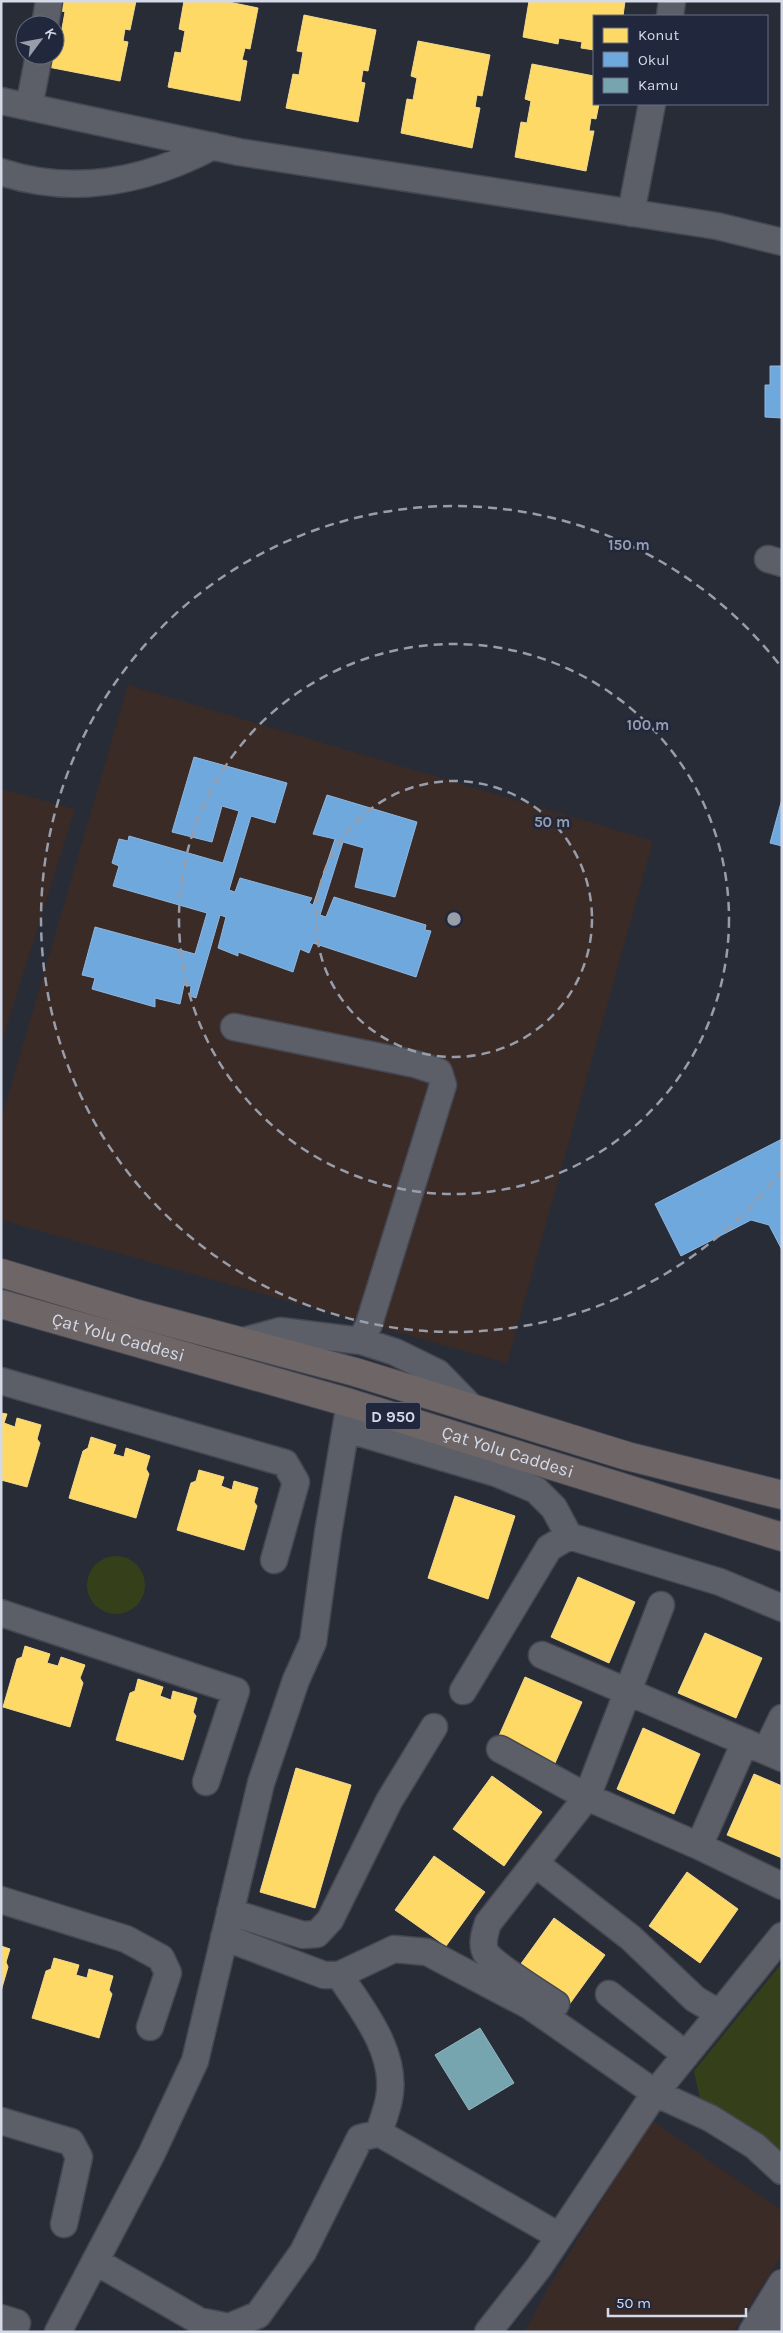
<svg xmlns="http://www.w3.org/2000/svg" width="783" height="2333" viewBox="0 0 783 2333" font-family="Karla,sans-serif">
	<rect width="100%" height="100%" fill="#272c37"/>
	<!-- education -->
	<path fill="#3b2b27" d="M128,685L653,841L507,1363L1,1220V1120Z
		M1,789L75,809L1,1045Z
		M651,2120L782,2211V2255L733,2332H524L550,2285Z"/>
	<!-- green -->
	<path fill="#35401a" d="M87 1585a29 29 0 1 1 58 0a29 29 0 1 1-58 0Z
		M782,1963V2154L700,2099L694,2071Z"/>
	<!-- homes -->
	<path fill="#ffd966" stroke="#f2d98d" d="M61,1H136L130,30L125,29L123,41L128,42L120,81L48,67L51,55H55V33L61,34L65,12L59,10Z
		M184,1H224L258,8L250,49L245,48L242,60L247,61L240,101L168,87L175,52L181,53L185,31L179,29Z
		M529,1H625L623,16H594V50L581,48L582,42L559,38L558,44L523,37Z
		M304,15L376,30L368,71L363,70L361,82L365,83L358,122L286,108L293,74L299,75L303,52L297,51Z
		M418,41L490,55L482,96L477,95L475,107L480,108L472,148L401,133L407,99L413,100L417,78L411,76Z
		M532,64L594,76V104H599L596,119L591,118L589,131H594L586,171L515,157L521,122L527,123L531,101L525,99Z
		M1,1413L7,1414L4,1423L15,1427L17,1418L41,1425L37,1439L40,1443L27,1487L1,1480Z
		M91,1437L116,1445L113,1454L124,1457L126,1448L150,1456L146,1469L149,1474L136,1518L69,1498L83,1451L88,1448Z
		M199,1470L224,1477L221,1486L232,1490L234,1481L258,1488L254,1502L257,1506L244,1550L177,1530L191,1483L196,1481Z
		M455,1496L515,1516L488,1599L428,1578Z
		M578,1577L635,1602L609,1663L551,1637Z
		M705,1633L762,1658L736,1718L678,1693Z
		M25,1646L50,1654L47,1663L58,1666L61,1657L85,1665L80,1678L83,1683L70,1727L3,1707L17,1659L22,1657Z
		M525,1677L582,1702L555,1763L498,1738Z
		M138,1679L163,1687L160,1696L171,1700L173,1691L197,1698L193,1712L196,1716L183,1760L116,1740L130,1693L135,1691Z
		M643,1728L700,1754L674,1814L617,1789Z
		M296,1768L351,1785L315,1908L260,1892Z
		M754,1774L782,1786V1858L727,1835Z
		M492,1776L542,1812L504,1866L453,1829Z
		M434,1856L485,1892L446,1946L395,1910Z
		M687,1872L738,1909L700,1963L649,1926Z
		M554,1918L605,1955L566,2009L515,1972Z
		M1,1946L10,1949L6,1962L8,1967L1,1991Z
		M54,1958L79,1965L76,1975L87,1978L89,1969L113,1976L109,1990L112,1994L99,2038L32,2018L46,1971L51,1969Z"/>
	<!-- schools -->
	<path fill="#6fa8dc" stroke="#8eb7e0" d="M770,366H782V418L765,417V385H770Z
		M194,757L287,783L275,823L251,816L229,890L235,892L240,878L312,898L309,903L313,905L335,839L313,834L327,795L417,822L395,897L355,887L364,848L343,842L320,915L326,917L334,897L426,925L425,930L431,931L416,977L313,943L309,953L300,949L293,972L238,952V956L218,948L226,917L220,915L196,998L190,996L191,986L184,985L180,1004L155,998V1007L92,989L95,978L82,975L95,927L195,954L207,913L113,886L119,866L112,863L119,839L128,841L129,836L223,863L239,811L222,806L212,842L172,832Z
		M782,799V846L770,843Z
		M782,1139V1250L769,1225L751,1220L681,1256L655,1204Z"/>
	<!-- public -->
	<path fill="#76a5af" stroke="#92b5c0" d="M480,2028L514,2083L469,2110L435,2055Z"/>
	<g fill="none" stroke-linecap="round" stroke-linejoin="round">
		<defs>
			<path id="minor" d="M670,16L672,1
				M45,25L49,1
				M1,101L239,152L717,226L782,242
				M29,107L39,55
				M1,172C74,196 147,181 213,146
				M631,213L652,104
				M768,559L782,563
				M234,1027L415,1064L439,1072L443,1085L369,1324L361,1341
				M240,1342L280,1331L361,1341L395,1352L438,1373L472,1408
				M1,1381L285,1463L296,1482L274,1560
				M347,1429L496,1473L536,1490L554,1508L569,1536
				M1,1613L236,1691L206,1782
				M542,1655L782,1758
				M463,1691L549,1548L569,1536L720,1582L782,1608
				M500,1749L587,1797L661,1605
				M766,1751L782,1718
				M699,1846L745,1742
				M536,1864L631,1938L695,1999L719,2013
				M1,1900L126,1939L161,1958L168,1973L150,2027
				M230,1912L303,1935L317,1934L330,1920L389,1801L434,1727
				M224,1937L324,1975H339L394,1949L427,1952L530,2006L655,2093L710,2118L755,2146L782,2171
				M339,1975C363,2010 398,2054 389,2099C387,2110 382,2122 379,2133
				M609,1994L686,2055
				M556,2004C541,1994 494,1965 486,1953C481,1944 485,1932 488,1923L587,1797L699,1846L782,1886
				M1,2121L71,2142L79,2157L64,2224
				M95,2261L199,2321L229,2327L258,2315L303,2252L360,2138L379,2133L559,2236
				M1,2318L17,2323L14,2332
				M58,2332L151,2155L195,2061L261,1783L296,1680L313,1642L328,1533L350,1403
				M488,2332L539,2267L655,2093L782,1936
				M752,2332L782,2283
				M777,2332L782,2323"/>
			<g id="highway">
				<path d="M1,1273L134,1313L355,1372L627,1456L782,1495"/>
				<path id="s1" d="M1,1304L350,1403L782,1537"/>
			</g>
		</defs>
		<!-- minor casing -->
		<use href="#minor" stroke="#454852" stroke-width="29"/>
		<!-- highway casing -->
		<use href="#highway" stroke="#454852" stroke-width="30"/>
		<!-- minor -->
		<use href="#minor" stroke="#5c5f67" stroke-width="26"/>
		<!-- highway -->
		<use href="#highway" stroke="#6e6566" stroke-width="28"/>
	</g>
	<!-- distance rings -->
	<g fill="none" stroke="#989daa" stroke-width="2.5" stroke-dasharray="9 6">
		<circle cx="454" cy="919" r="138"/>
		<circle cx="454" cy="919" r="275"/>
		<path d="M782 1170A413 413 0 1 1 782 668"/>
	</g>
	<g text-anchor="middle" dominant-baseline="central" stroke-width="5" stroke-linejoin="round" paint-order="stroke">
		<!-- shield labels -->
		<rect fill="#21283d" stroke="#9fa5b5" stroke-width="1" x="365.5" y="1402.5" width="55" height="27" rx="4"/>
		<g font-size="16" font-weight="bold" fill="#d5dae8">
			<text x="393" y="1416">D 950</text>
		</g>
		<!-- street labels -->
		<g font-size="18" fill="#d5dae8" stroke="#21283d">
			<text stroke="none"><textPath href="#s1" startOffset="122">Çat Yolu Caddesi</textPath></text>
			<text stroke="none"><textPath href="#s1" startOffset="528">Çat Yolu Caddesi</textPath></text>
		</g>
	</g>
	<circle cx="454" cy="919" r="8" fill="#989daa" stroke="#21283d" stroke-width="2.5"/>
	<g font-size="15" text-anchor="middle" font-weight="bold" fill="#989daa" stroke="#21283d" stroke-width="5" stroke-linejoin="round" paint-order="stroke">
		<text x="629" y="550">150 m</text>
		<text x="648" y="730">100 m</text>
		<text x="552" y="827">50 m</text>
	</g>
	<!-- border -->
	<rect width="783" height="2333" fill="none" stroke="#d5dae8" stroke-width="5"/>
	<!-- legend -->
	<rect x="593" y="15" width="175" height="90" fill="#21283d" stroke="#696f81"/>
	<rect x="603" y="28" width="25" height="15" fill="#ffd966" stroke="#696f81"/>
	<text x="638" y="40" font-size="15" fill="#d5dae8">Konut</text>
	<rect x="603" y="52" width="25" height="15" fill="#6fa8dc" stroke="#696f81"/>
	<text x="638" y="65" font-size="15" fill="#d5dae8">Okul</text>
	<rect x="603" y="78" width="25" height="15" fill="#76a5af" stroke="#696f81"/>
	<text x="638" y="90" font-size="15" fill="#d5dae8">Kamu</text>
	<!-- north arrow -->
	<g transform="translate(40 40) rotate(58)"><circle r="24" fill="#21283d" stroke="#696f81"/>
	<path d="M0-4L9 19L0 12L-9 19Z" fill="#989daa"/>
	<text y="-8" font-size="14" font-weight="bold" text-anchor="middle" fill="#d5dae8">K</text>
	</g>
	<!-- scale -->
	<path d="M608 2308v8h138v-8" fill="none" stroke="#d5dae8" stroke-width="2.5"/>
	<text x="616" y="2308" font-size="15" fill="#d5dae8" stroke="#21283d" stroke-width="4" paint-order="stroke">50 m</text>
</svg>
